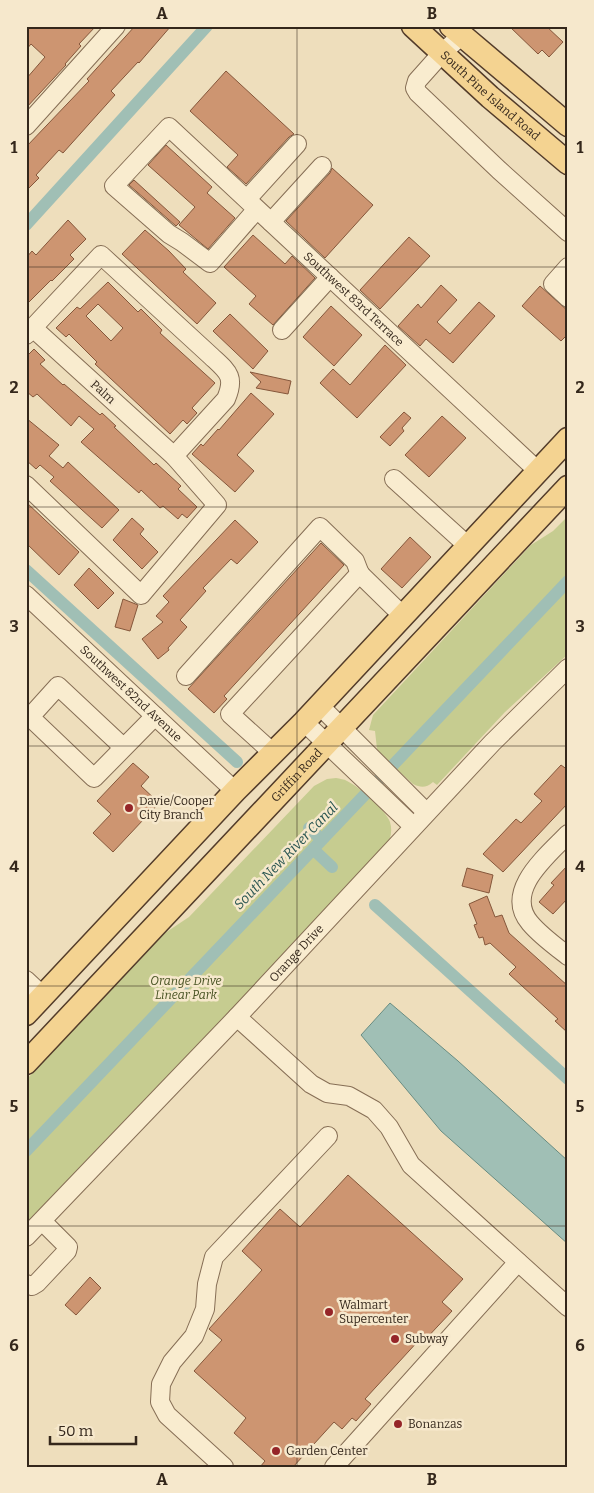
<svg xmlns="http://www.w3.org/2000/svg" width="594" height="1493" viewBox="0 0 594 1493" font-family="Bitter,serif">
	<rect width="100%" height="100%" fill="#eedebc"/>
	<!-- green -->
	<path fill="#c6cc90" d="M568,516V654L505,712L437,785L433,782C426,788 421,788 413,784L381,755L377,749L375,731L369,730L373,715L531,545L553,531Z
		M336,778C340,779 344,779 347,781C358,786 386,810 390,822C393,832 390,840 386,848L26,1229V1080L165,933L189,917L314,786L327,779Z"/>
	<!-- water -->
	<path fill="#a0bfb5" stroke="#688c82" d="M390,1003L458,1061L568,1161V1244L441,1131L361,1035Z"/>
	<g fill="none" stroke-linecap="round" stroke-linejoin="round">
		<!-- canal -->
		<path stroke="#a0bfb5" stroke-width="12" d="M26,225L207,26
			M26,570L237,762
			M309,828L322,840
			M313,849L332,867
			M375,905L568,1079
			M26,1151L568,581"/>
	</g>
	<!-- building -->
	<path fill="#cd9571" stroke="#85573b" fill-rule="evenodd" d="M26,26H96L79,44L81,46L65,64L66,65L26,108V79L45,57L31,44L26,50Z
		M135,26H171L139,63L138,62L111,91L115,95L63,153L59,150L36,175L39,178L26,191V147L89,81L87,79Z
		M509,26H546L563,42L549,57L542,50L538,54Z
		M226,71L294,134L289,137L246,184L227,167L238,155L190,111Z
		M166,145L212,187L207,193L235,218L208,249L179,225L195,207L148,165Z
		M332,168L373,205L325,258L286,221L330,173Z
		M134,180L180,222L176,226L129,185Z
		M68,220L86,239L70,255L74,259L52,281L51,280L26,305V258L32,251L36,255Z
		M145,230L169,251L186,269L183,272L216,303L197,324L122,254Z
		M253,235L285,264L292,256L315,278L273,325L249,304L256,296L224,267Z
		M409,237L430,256L380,309L360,290Z
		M108,282L138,312L141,309L162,330L160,333L215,383L192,408L197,413L187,424L183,420L170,434L95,364L97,362L69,334L66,337L56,328L77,307L80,309ZM98,304L123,328L111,341L86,316Z
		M441,285L457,300L437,322L450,334L479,302L495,316L453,363L426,339L420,346L398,326L418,304L421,308Z
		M540,286L568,311V334L561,341L522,306Z
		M331,306L362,335L334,366L303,337Z
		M230,314L268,351L253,369L213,331Z
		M385,345L406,365L357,418L320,383L333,369L350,385Z
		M34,349L45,360L40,364L63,385L64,384L100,415L102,413L116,426L114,427L154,465L156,463L181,486L178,489L197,507L187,518L182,514L178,519L163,506L160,508L141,490L139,493L81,442L94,429L79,416L71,426L37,394L33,397L26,391V357Z
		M250,372L291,381L288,394L256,388L261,382Z
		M251,393L274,414L237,455L254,471L235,492L192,454L201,444L203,446L218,429L219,430Z
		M404,412L411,418L402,428L404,431L390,446L380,437Z
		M442,416L466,438L429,477L405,455Z
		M26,418L59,445L49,456L63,468L68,462L119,510L102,528L50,481L54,477L40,465L36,469L26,460Z
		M26,502L79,552L59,575L26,543Z
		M132,518L144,529L140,534L158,552L142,569L113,540Z
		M235,520L258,542L237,564L231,559L203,588L206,591L180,620L187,627L168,648L169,650L158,659L142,639L163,622L156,616L169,602L163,596Z
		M410,537L431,557L402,588L381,569Z
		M321,543L344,565L224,696L227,699L214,713L188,689Z
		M89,568L114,593L98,609L74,585Z
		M123,599L138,605L130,631L115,627Z
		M133,763L149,777L141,786L159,803L113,852L93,833L111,814L97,801Z
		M561,765L568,770V803L503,872L483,854L516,819L521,823L542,801L534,794Z
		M568,865V898L553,914L539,902L554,885L551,883Z
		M467,868L493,875L489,893L462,886Z
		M487,896L495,917L502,915L509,933L568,986V1033L555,1021L558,1019L509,974L516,967L490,943L485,945L483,937L479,938L474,925L477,924L469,904Z
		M348,1175L463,1279L442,1302L452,1311L423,1342L420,1339L365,1399L371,1404L356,1421L352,1418L342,1429L334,1422L293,1467H260L265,1461L234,1433L246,1418L194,1371L222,1340L209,1329L262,1270L242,1251L280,1209L300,1227Z
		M90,1277L101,1288L76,1315L65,1305Z"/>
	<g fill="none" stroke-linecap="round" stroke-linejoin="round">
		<defs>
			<g id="minor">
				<path d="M462,35L442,53L417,81L415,88L418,93L499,170L568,232"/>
				<path d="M26,126L116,26"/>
				<path d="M247,199L297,144"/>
				<path id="s1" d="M257,209L210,263L182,242L169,234L114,186L169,127L538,471"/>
				<path d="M271,222L322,166"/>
				<path d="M568,267L553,284L568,298"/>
				<path d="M282,330L330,277"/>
				<path d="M26,335L101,255L211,356C227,371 236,376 226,399L174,456"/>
				<path d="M394,479L468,546"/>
				<path d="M26,485L141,595L217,505L174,456L33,328"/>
				<path id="s2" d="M26,595L235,791"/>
				<path d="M186,676L320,527L355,561L360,574L403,616"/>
				<path d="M319,705L426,812"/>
				<path d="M304,722L413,826"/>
				<path d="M123,747L58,686L30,717L94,778L155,716"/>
				<path d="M273,753L230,714L360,573"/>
				<path d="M568,834C547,856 503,891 530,923C541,936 555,946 568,956"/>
				<path d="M26,980L43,996"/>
				<path d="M237,1017L311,1084L327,1093L349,1096L374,1110L389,1127L411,1165L568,1307"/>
				<path id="s3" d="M26,1237L237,1017L492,743L568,668"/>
				<path d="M26,1284L32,1286L37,1283L67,1251L68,1247L42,1221"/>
				<path d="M224,1467L167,1415L160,1402L161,1384L172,1362L194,1336L205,1309L207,1284L214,1257L328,1136"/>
				<path d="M334,1467L518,1262"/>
			</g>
			<g id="major">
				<path id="s4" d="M413,26L490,97L568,163"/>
				<path d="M451,26L568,125"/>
				<path d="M26,1014L235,791L304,722L568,439"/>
				<path id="s5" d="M26,1063L568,487"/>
			</g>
		</defs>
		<!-- minor casing -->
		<use href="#minor" stroke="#866e55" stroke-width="20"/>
		<!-- major casing -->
		<use href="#major" stroke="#533c2a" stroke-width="25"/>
		<!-- minor -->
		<use href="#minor" stroke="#f9eccf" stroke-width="18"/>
		<!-- major -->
		<use href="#major" stroke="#f4d391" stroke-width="22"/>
	</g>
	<!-- grid -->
	<path fill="none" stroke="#34271b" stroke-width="1" stroke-opacity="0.55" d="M297,26V1467M26,267H568M26,507H568M26,746H568M26,986H568M26,1226H568"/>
	<!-- markers -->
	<g fill="#952528" stroke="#f6e8cc" stroke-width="2">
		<circle cx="129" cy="808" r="5"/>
		<circle cx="329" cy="1312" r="5"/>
		<circle cx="395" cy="1339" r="5"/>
		<circle cx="398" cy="1424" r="5"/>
		<circle cx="276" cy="1451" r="5"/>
	</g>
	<g text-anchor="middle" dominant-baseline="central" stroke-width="5" stroke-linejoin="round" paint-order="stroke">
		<!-- street labels -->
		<g font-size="12" fill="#34271b" stroke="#f6e8cc">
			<text stroke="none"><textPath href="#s4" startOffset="104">South Pine Island Road</textPath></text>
			<text stroke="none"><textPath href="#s1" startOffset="528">Southwest 83rd Terrace</textPath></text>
			<text transform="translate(103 392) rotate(42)">Palm</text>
			<text stroke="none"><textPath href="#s2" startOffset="144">Southwest 82nd Avenue</textPath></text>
			<text stroke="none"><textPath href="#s5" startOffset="395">Griffin Road</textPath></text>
			<text stroke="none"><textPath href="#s3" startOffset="392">Orange Drive</textPath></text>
		</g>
		<!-- poi labels -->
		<g font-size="12" fill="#34271b" stroke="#f6e8cc" text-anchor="start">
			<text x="139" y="801">Davie/Cooper<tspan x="139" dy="14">City Branch</tspan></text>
			<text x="339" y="1305">Walmart<tspan x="339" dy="14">Supercenter</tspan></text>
			<text x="405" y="1339">Subway</text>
			<text x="408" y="1424">Bonanzas</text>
			<text x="286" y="1451">Garden Center</text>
		</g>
		<!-- park labels -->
		<g font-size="12" font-style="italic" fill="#465121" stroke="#f6e8cc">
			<text x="186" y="981">Orange Drive<tspan x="186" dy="14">Linear Park</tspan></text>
		</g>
		<!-- water labels -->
		<g font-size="14" font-style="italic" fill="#295551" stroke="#f6e8cc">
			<text transform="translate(286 856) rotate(-46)">South New River Canal</text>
		</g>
	</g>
	<!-- border -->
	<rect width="594" height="1493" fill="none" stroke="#f6e8cc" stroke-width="55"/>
	<!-- scale -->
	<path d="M50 1436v8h86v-8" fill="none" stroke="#34271b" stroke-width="2.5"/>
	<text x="58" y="1436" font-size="15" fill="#34271b" stroke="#f6e8cc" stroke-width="4" paint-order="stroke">50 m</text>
	<rect x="28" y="28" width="538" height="1438" fill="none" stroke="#34271b" stroke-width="2"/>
	<g font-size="16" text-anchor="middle" font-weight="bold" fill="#34271b">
		<text x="162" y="19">A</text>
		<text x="432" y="19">B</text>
		<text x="14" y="153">1</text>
		<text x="580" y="153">1</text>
		<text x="14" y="393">2</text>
		<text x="580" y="393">2</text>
		<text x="14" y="632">3</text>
		<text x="580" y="632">3</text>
		<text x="14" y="872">4</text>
		<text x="580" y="872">4</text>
		<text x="14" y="1112">5</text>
		<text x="580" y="1112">5</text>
		<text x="14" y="1351">6</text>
		<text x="580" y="1351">6</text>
		<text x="162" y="1485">A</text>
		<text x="432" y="1485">B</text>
	</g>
</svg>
